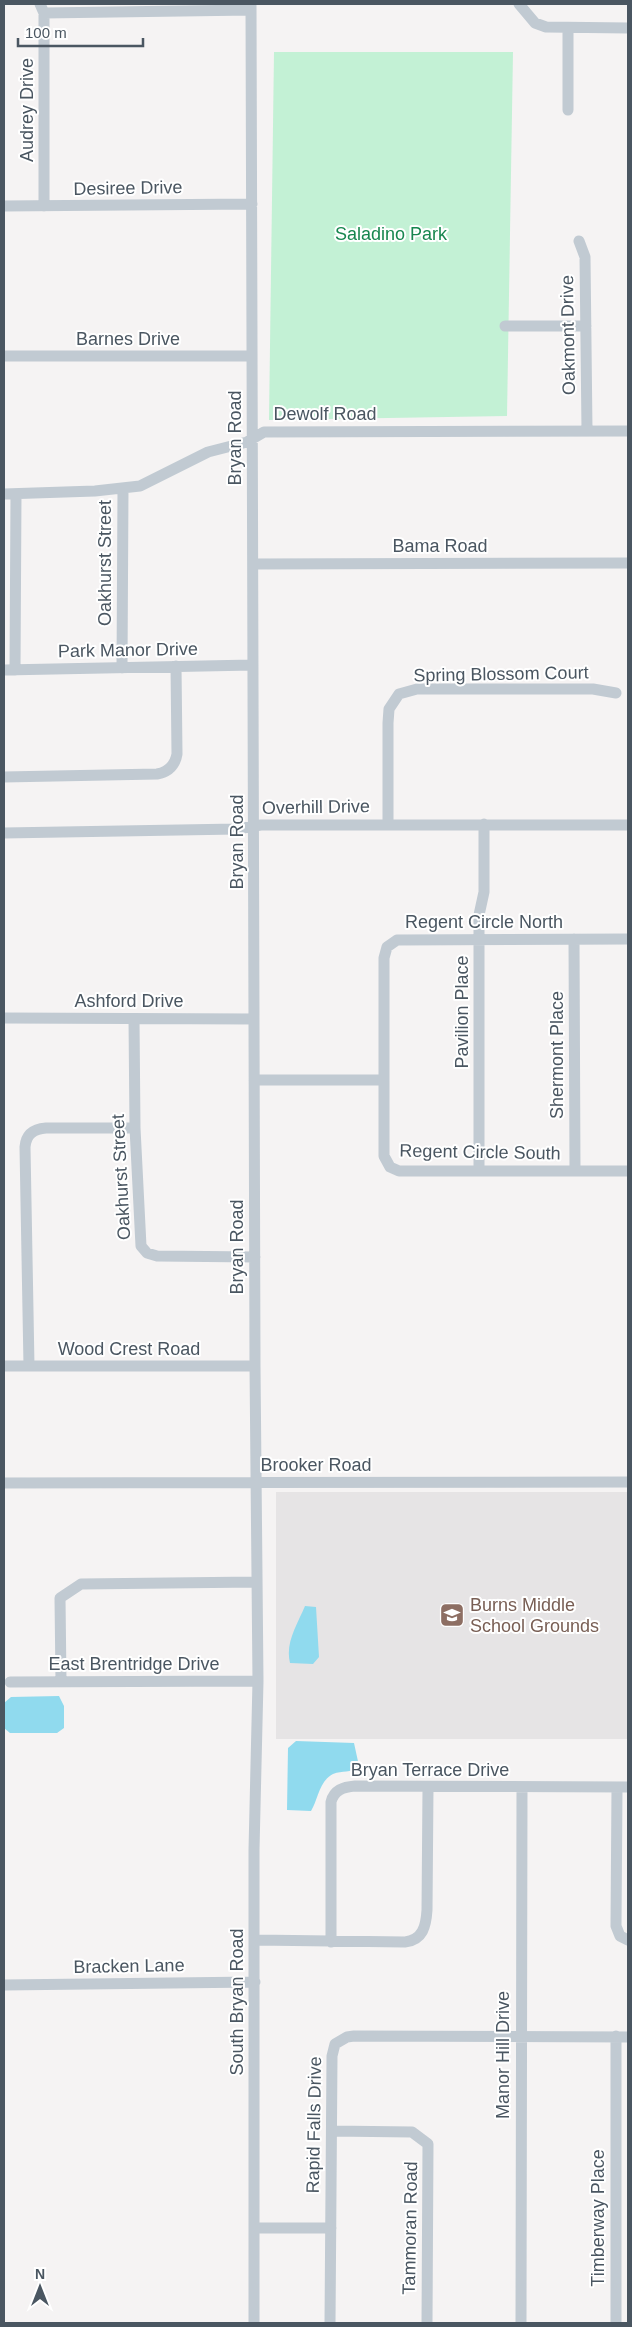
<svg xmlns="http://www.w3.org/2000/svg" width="632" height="2327" viewBox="0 0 632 2327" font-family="Helvetica,sans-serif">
	<rect width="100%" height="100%" fill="#f5f3f3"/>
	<!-- education -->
	<path fill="#e6e4e5" d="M276,1492H628V1739H276Z"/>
	<!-- green -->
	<path fill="#c3f1d5" d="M274,52H513L507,416L269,420Z"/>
	<!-- water -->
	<path fill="#90daee" d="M305,1606L316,1607L319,1657L313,1664L290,1663C285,1643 297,1625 305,1606Z
		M59,1696L64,1706V1728L57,1733H10L4,1728V1703L11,1697Z
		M296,1741L354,1743L359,1766C350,1774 343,1770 333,1774C319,1781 318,1800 311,1811L287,1810L288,1748Z"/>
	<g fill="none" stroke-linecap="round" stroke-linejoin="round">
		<!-- minor -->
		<path stroke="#c1cad2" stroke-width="11" d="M40,4L44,13V206
			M251,4L255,1366L258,1681L254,1850V2323
			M519,4L535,23L546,27L628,28
			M44,13L251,10
			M568,29V110
			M4,206L252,204
			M579,241L585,257L587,430
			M505,326H586
			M4,356H252
			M4,494L95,491L140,486L208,452L247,442L264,432L628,431
			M253,564L628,563
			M122,668L123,489
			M4,670L253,665
			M15,670L16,494
			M4,777L157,774C168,772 175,766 177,754L176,666
			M388,824V723L389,709L399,694L417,689H593L616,693
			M4,833L237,829L261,825H628
			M574,939L575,1171
			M628,939L397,940L387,947L384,958V1156L390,1167L399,1171H628
			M4,1018L254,1019
			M134,1019L135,1128L141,1246L147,1253L157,1256L255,1257
			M254,1080H384
			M479,1171V915L484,892V824
			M4,1366H255
			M29,1366L25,1147C26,1134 34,1129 46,1128H135
			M4,1483L628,1482
			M61,1681L60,1598L81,1584L256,1582
			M10,1682L258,1681
			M617,1787L616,1926L620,1936L628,1940
			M256,1940L405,1942C423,1940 426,1926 427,1910L428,1788
			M331,1942V1802C334,1790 343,1787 355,1786L628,1787
			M4,1985L255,1982
			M332,2131L412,2132L428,2144L427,2323
			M254,2228H331
			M330,2323L332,2056L335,2044L347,2037L354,2036L628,2037
			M521,2323L522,1787
			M616,2323V2036"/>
	</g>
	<!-- icons -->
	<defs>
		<symbol id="school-square" viewBox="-11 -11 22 22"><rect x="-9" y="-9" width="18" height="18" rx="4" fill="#8d6e63" stroke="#fff"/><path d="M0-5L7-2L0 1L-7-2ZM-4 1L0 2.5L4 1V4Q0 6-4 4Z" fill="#fff"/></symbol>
	</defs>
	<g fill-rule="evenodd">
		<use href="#school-square" x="438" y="1601" width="28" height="28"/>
	</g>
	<g text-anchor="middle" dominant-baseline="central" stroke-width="4" stroke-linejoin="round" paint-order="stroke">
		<!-- street labels -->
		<g font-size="18" fill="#4a5661" stroke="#fff">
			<text transform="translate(27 110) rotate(-90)">Audrey Drive</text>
			<text transform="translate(128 188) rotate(-1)">Desiree Drive</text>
			<text transform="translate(568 335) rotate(-91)">Oakmont Drive</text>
			<text x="128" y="339">Barnes Drive</text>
			<text x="325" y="414">Dewolf Road</text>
			<text transform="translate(235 438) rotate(-90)">Bryan Road</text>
			<text x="440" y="546">Bama Road</text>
			<text transform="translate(105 563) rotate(-90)">Oakhurst Street</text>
			<text transform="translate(128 650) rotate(-1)">Park Manor Drive</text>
			<text transform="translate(501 674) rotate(-1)">Spring Blossom Court</text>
			<text transform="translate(316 807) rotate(-1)">Overhill Drive</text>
			<text transform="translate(237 842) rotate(-90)">Bryan Road</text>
			<text x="484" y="922">Regent Circle North</text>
			<text x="129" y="1001">Ashford Drive</text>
			<text transform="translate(462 1012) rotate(-90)">Pavilion Place</text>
			<text transform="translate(557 1055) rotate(-90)">Shermont Place</text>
			<text transform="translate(480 1152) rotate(1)">Regent Circle South</text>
			<text transform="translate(121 1177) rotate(-93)">Oakhurst Street</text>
			<text transform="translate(237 1247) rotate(-90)">Bryan Road</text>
			<text x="129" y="1349">Wood Crest Road</text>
			<text x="316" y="1465">Brooker Road</text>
			<text x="134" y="1664">East Brentridge Drive</text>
			<text x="430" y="1770">Bryan Terrace Drive</text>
			<text transform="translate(129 1966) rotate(-1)">Bracken Lane</text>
			<text transform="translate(237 2002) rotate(-90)">South Bryan Road</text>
			<text transform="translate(503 2055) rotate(-90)">Manor Hill Drive</text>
			<text transform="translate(314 2125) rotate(-89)">Rapid Falls Drive</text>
			<text transform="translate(598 2218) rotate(-90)">Timberway Place</text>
			<text transform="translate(410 2228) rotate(-89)">Tammoran Road</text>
		</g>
		<!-- park labels -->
		<g font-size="18" fill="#17864f" stroke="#fff">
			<text x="391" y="234">Saladino Park</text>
		</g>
		<!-- education labels -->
		<g font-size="18" fill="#785e54" stroke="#fff" text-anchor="start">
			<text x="470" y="1605">Burns Middle<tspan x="470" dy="21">School Grounds</tspan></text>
		</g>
	</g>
	<!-- border -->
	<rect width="632" height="2327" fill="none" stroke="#4a5661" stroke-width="10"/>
	<!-- north arrow -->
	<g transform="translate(40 2287)" stroke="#ffffff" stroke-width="4" paint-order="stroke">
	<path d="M0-4L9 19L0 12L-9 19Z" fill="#4a5661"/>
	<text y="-8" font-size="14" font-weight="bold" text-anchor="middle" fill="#4a5661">N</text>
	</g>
	<!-- scale -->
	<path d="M18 38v8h125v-8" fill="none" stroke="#4a5661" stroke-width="2.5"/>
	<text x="25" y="38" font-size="15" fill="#4a5661" stroke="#ffffff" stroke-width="4" paint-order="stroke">100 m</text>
</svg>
